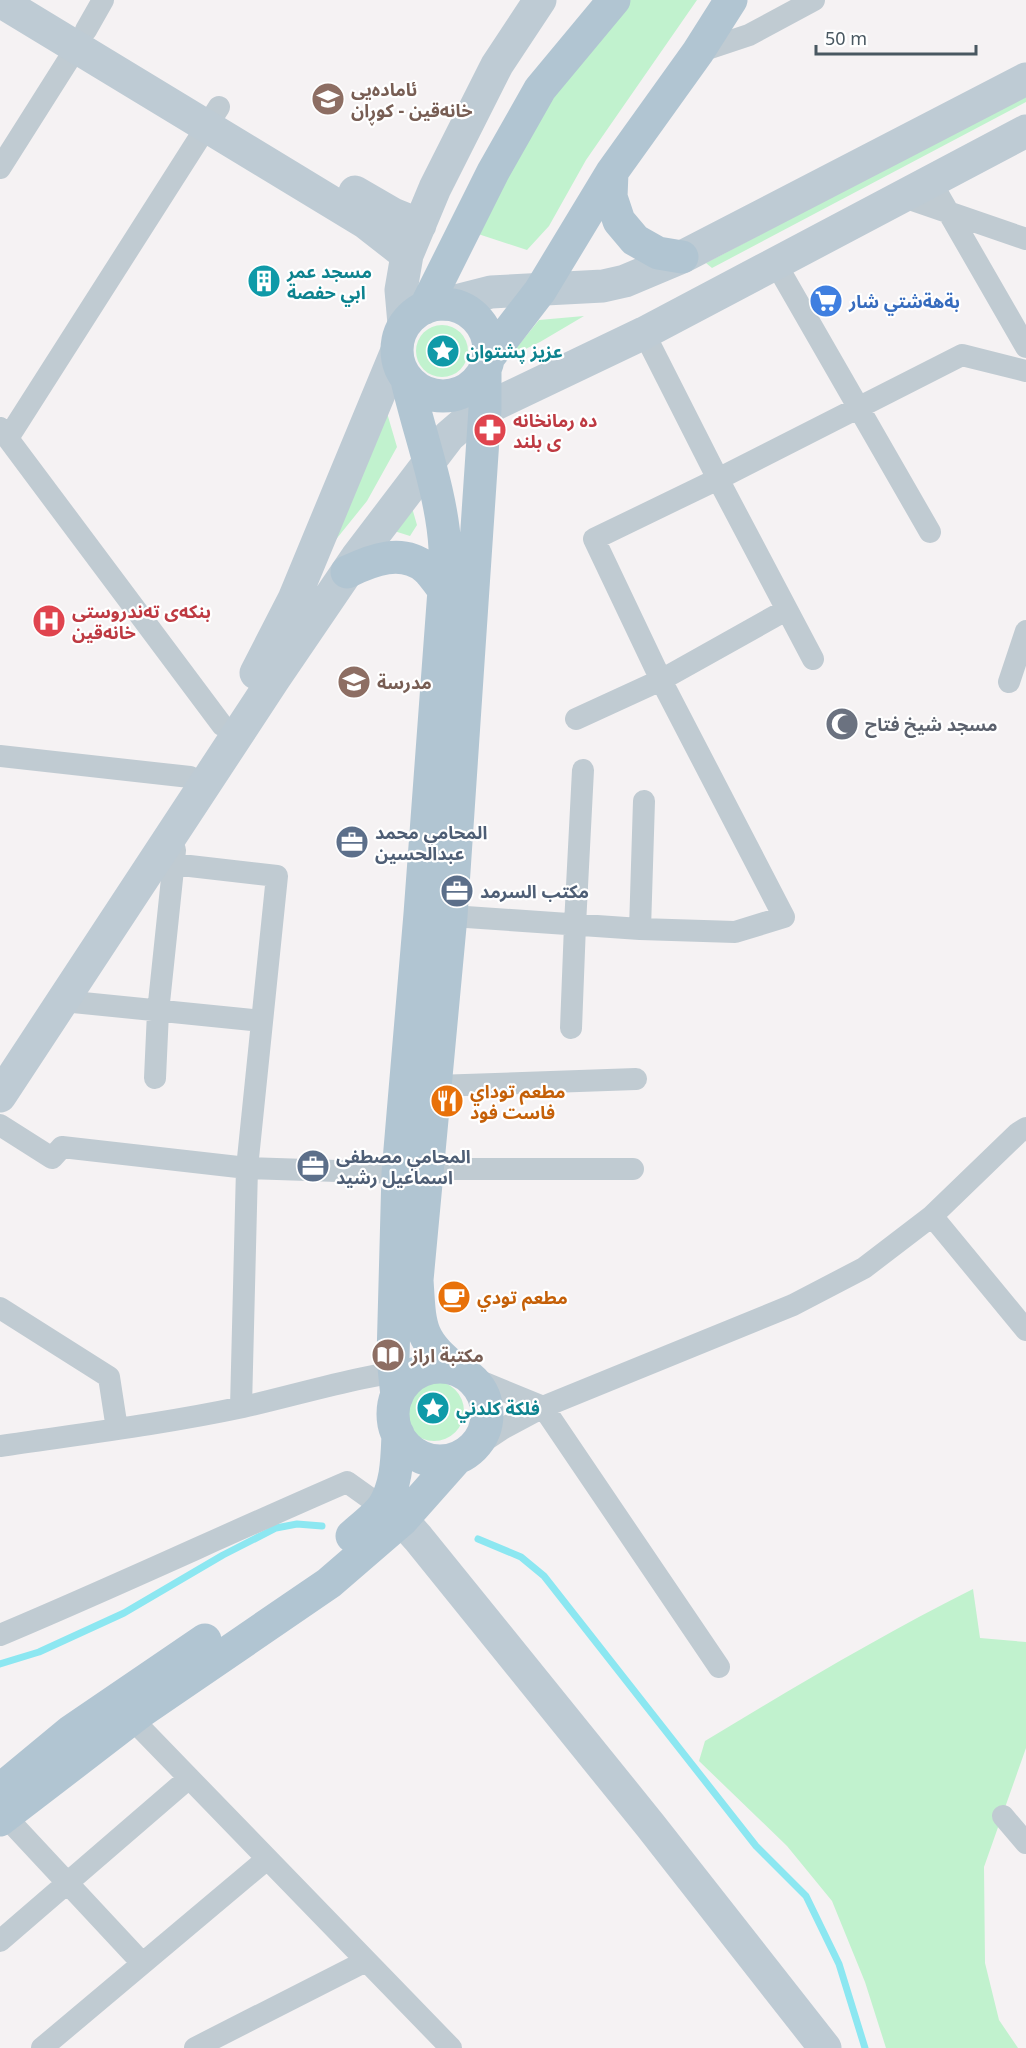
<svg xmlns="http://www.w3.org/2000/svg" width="1026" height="2048" viewBox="0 0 1026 2048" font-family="'Noto Sans','Noto Sans Arabic',sans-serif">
	<rect width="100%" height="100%" fill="#f5f2f3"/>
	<!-- green -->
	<path fill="#c1f2ce" d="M628,0H697L586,160L549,226L527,250L466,230L566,75Z
		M1026,95V102L712,268L706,263Z
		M584,316L540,342L509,357L539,320Z
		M416 351a26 26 0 1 1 52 0a26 26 0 1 1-52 0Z
		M382,396L397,447L367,501L325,553Z
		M408,494L417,525L410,536L391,530Z
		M404 1411a30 30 0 1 1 60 0a30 30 0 1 1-60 0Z
		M973,1589L980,1638L1026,1642V1748L984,1867L985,1963L999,2020L1018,2048H886L865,1982L832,1901L787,1846L699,1761L705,1741C793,1688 881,1635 973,1589Z"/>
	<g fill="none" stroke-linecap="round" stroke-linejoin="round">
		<!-- stream -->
		<path stroke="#8ce7f1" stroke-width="7" d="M478,1539L521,1557L544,1576L756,1846L806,1896L839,1964L865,2048
			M0,1664L39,1652L124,1613L223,1555L276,1528L297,1524L322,1526"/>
		<!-- street -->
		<path stroke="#c0cbd2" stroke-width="22" d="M86,30L103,0
			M698,52L749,35L814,0
			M0,168L76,48
			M931,182L1026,347
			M904,197L1026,239
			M776,264L930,532
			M644,333L718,479L813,659
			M0,428L222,725
			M8,438L219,107
			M1009,682L1026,631
			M576,719L661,680L786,610
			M0,756L190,777
			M155,862L277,876L247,1168L241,1407
			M437,915L640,929L735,932L784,917L661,680L594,539L718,479L962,355L1026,371
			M640,929L644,801
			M63,1001L262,1021
			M571,1028L575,925L583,770
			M155,1078L158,1012L175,850
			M435,1086L636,1079
			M0,1125L52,1158L62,1147L247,1168L398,1173
			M427,1169H633
			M932,1216L1026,1330
			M0,1308L109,1377L117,1429
			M470,1377L543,1407L719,1667
			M0,1446C81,1434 163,1424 243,1407C305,1393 366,1373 430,1368
			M469,1451L502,1429L543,1407L793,1305L864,1268L932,1216L1018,1133L1026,1128
			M0,1635C117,1586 231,1532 347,1482L382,1507
			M132,1719L451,2048
			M5,1816L142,1963
			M1003,1816L1026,1843
			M0,1941L189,1778
			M42,2048L267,1859
			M195,2048L366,1961"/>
		<!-- secondary -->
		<path stroke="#becbd4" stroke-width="33" d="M0,1L366,223L407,255
			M355,192L393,214L420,225
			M444,304L491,292L603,286L625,281L682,257L1026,79
			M404,324L401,290L407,255L435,188L497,65L540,0
			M256,673L294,599L396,353
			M0,1096L274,679L357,557L449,436L470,418L485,409L644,333L1026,131
			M402,1520L418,1538L650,1825L825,2048"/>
		<!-- primary -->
		<path stroke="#b1c5d2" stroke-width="33" d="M612,172L611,197L619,221L635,240L658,253L682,257
			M397 350a46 46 0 1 1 92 0a46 46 0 1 1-92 0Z
			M425,308L493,172L540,89L614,0
			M489,357L540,291L612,172L698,52L731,0
			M347,572C372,560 402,548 426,568C433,574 438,583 444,590
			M393 1414a47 47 0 1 1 94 0a47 47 0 1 1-94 0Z
			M456,1369C418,1340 420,1325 417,1280L451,916L485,409V370
			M397,1396L393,1358L398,1173L420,914L444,590C444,576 445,562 445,548C442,493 419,433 407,380
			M352,1536C361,1527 375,1518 383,1507C397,1485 397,1459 398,1434
			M0,1790L70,1732L205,1640
			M0,1820L142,1711L329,1583L402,1520L457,1458"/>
	</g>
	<!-- icons -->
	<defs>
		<symbol id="school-disc" viewBox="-11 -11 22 22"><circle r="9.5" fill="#8d6e63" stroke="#fff"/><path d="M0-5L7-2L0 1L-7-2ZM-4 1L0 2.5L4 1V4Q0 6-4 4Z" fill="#fff"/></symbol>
		<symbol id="building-disc" viewBox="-11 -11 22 22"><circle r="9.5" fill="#0f9aa8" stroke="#fff"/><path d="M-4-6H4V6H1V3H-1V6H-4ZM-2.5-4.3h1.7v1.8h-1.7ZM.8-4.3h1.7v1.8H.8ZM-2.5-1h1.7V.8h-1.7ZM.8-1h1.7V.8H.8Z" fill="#fff"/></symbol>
		<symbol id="supermarket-disc" viewBox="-11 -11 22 22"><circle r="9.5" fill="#3f7fe0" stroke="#fff"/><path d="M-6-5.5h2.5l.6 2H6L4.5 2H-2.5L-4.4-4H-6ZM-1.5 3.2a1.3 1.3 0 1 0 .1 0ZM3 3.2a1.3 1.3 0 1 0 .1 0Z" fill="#fff"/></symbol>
		<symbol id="sight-disc" viewBox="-11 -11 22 22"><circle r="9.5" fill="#0f9aa8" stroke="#fff"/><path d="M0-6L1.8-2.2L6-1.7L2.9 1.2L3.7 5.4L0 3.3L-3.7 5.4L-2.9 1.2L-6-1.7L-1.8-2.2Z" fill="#fff"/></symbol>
		<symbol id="pharmacy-disc" viewBox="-11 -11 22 22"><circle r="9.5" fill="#e0444e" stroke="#fff"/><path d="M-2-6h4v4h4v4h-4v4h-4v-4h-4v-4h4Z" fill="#fff"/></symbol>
		<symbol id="hospital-disc" viewBox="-11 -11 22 22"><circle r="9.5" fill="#e0444e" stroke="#fff"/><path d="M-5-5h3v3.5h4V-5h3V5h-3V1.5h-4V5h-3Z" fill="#fff"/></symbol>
		<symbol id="mosque-disc" viewBox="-11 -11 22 22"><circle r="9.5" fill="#6b7280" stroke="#fff"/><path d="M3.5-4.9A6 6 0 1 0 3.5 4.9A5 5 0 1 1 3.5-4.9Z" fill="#fff"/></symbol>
		<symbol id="office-disc" viewBox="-11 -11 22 22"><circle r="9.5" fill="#5c6f8a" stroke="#fff"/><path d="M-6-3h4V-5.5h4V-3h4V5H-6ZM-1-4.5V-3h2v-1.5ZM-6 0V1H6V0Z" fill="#fff"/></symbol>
		<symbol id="restaurant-disc" viewBox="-11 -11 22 22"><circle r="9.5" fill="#e8710a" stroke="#fff"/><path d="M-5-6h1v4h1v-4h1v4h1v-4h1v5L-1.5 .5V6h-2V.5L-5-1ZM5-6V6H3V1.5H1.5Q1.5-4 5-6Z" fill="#fff"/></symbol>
		<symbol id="cafe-disc" viewBox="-11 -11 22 22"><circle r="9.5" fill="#e8710a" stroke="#fff"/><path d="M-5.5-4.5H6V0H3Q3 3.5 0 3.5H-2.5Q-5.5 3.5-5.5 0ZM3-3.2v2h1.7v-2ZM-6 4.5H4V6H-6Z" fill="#fff"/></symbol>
		<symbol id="library-disc" viewBox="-11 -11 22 22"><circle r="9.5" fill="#8d6e63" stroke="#fff"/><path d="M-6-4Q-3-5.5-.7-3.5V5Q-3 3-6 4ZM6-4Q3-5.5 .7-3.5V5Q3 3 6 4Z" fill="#fff"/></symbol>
	</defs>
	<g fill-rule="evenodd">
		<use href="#school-disc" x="309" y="80" width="38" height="38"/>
		<use href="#building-disc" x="245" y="262" width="38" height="38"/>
		<use href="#supermarket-disc" x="807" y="282" width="38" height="38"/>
		<use href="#sight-disc" x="424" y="332" width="38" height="38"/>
		<use href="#pharmacy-disc" x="471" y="411" width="38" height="38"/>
		<use href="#hospital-disc" x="30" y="602" width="38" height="38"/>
		<use href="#school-disc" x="335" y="663" width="38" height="38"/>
		<use href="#mosque-disc" x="823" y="705" width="38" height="38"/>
		<use href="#office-disc" x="333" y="823" width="38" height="38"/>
		<use href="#office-disc" x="438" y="872" width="38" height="38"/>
		<use href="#restaurant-disc" x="428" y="1082" width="38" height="38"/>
		<use href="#office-disc" x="294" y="1147" width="38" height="38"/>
		<use href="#cafe-disc" x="435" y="1278" width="38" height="38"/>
		<use href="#library-disc" x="369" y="1336" width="38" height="38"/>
		<use href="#sight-disc" x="414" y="1389" width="38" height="38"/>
	</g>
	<g text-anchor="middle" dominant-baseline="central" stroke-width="4.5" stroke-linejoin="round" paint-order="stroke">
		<!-- education labels -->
		<g font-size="18" font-weight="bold" fill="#785e54" stroke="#fff" text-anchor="start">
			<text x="351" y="89">ئامادەیی<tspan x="351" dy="21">خانەقین - کوڕان</tspan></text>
			<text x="377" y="682">مدرسة</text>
			<text x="411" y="1355">مكتبة اراز</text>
		</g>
		<!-- culture labels -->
		<g font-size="18" font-weight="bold" fill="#0d838f" stroke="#fff" text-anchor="start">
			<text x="287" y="271">مسجد عمر<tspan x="287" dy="21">ابي حفصة</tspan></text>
			<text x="466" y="351">عزيز پشتوان</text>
			<text x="456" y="1408">فلكة كلدني</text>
		</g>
		<!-- shop labels -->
		<g font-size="18" font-weight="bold" fill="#366cbe" stroke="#fff" text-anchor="start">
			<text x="849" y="301">بةهةشتي شار</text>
		</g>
		<!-- health labels -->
		<g font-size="18" font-weight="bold" fill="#be3a42" stroke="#fff" text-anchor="start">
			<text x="513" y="420">ده رمانخانه<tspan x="513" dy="21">ى بلند</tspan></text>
			<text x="72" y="611">بنکەی تەندروستی<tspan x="72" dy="21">خانەقین</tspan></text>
		</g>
		<!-- worship labels -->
		<g font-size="18" font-weight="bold" fill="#5b616d" stroke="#fff" text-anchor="start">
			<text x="865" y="724">مسجد شيخ فتاح</text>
		</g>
		<!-- service labels -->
		<g font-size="18" font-weight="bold" fill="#4e5e75" stroke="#fff" text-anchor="start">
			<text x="375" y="832">المحامي محمد<tspan x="375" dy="21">عبدالحسين</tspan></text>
			<text x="480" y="891">مكتب السرمد</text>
			<text x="336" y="1156">المحامي مصطفى<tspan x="336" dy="21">اسماعيل رشيد</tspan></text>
		</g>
		<!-- food labels -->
		<g font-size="18" font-weight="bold" fill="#c56008" stroke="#fff" text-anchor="start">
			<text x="470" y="1091">مطعم توداي<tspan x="470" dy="21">فاست فود</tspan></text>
			<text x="477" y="1297">مطعم تودي</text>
		</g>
	</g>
	<!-- scale -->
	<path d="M816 45v9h160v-9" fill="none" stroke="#495861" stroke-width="3"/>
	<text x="825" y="45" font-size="18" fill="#495861" stroke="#ffffff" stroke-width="4.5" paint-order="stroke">50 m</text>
</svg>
